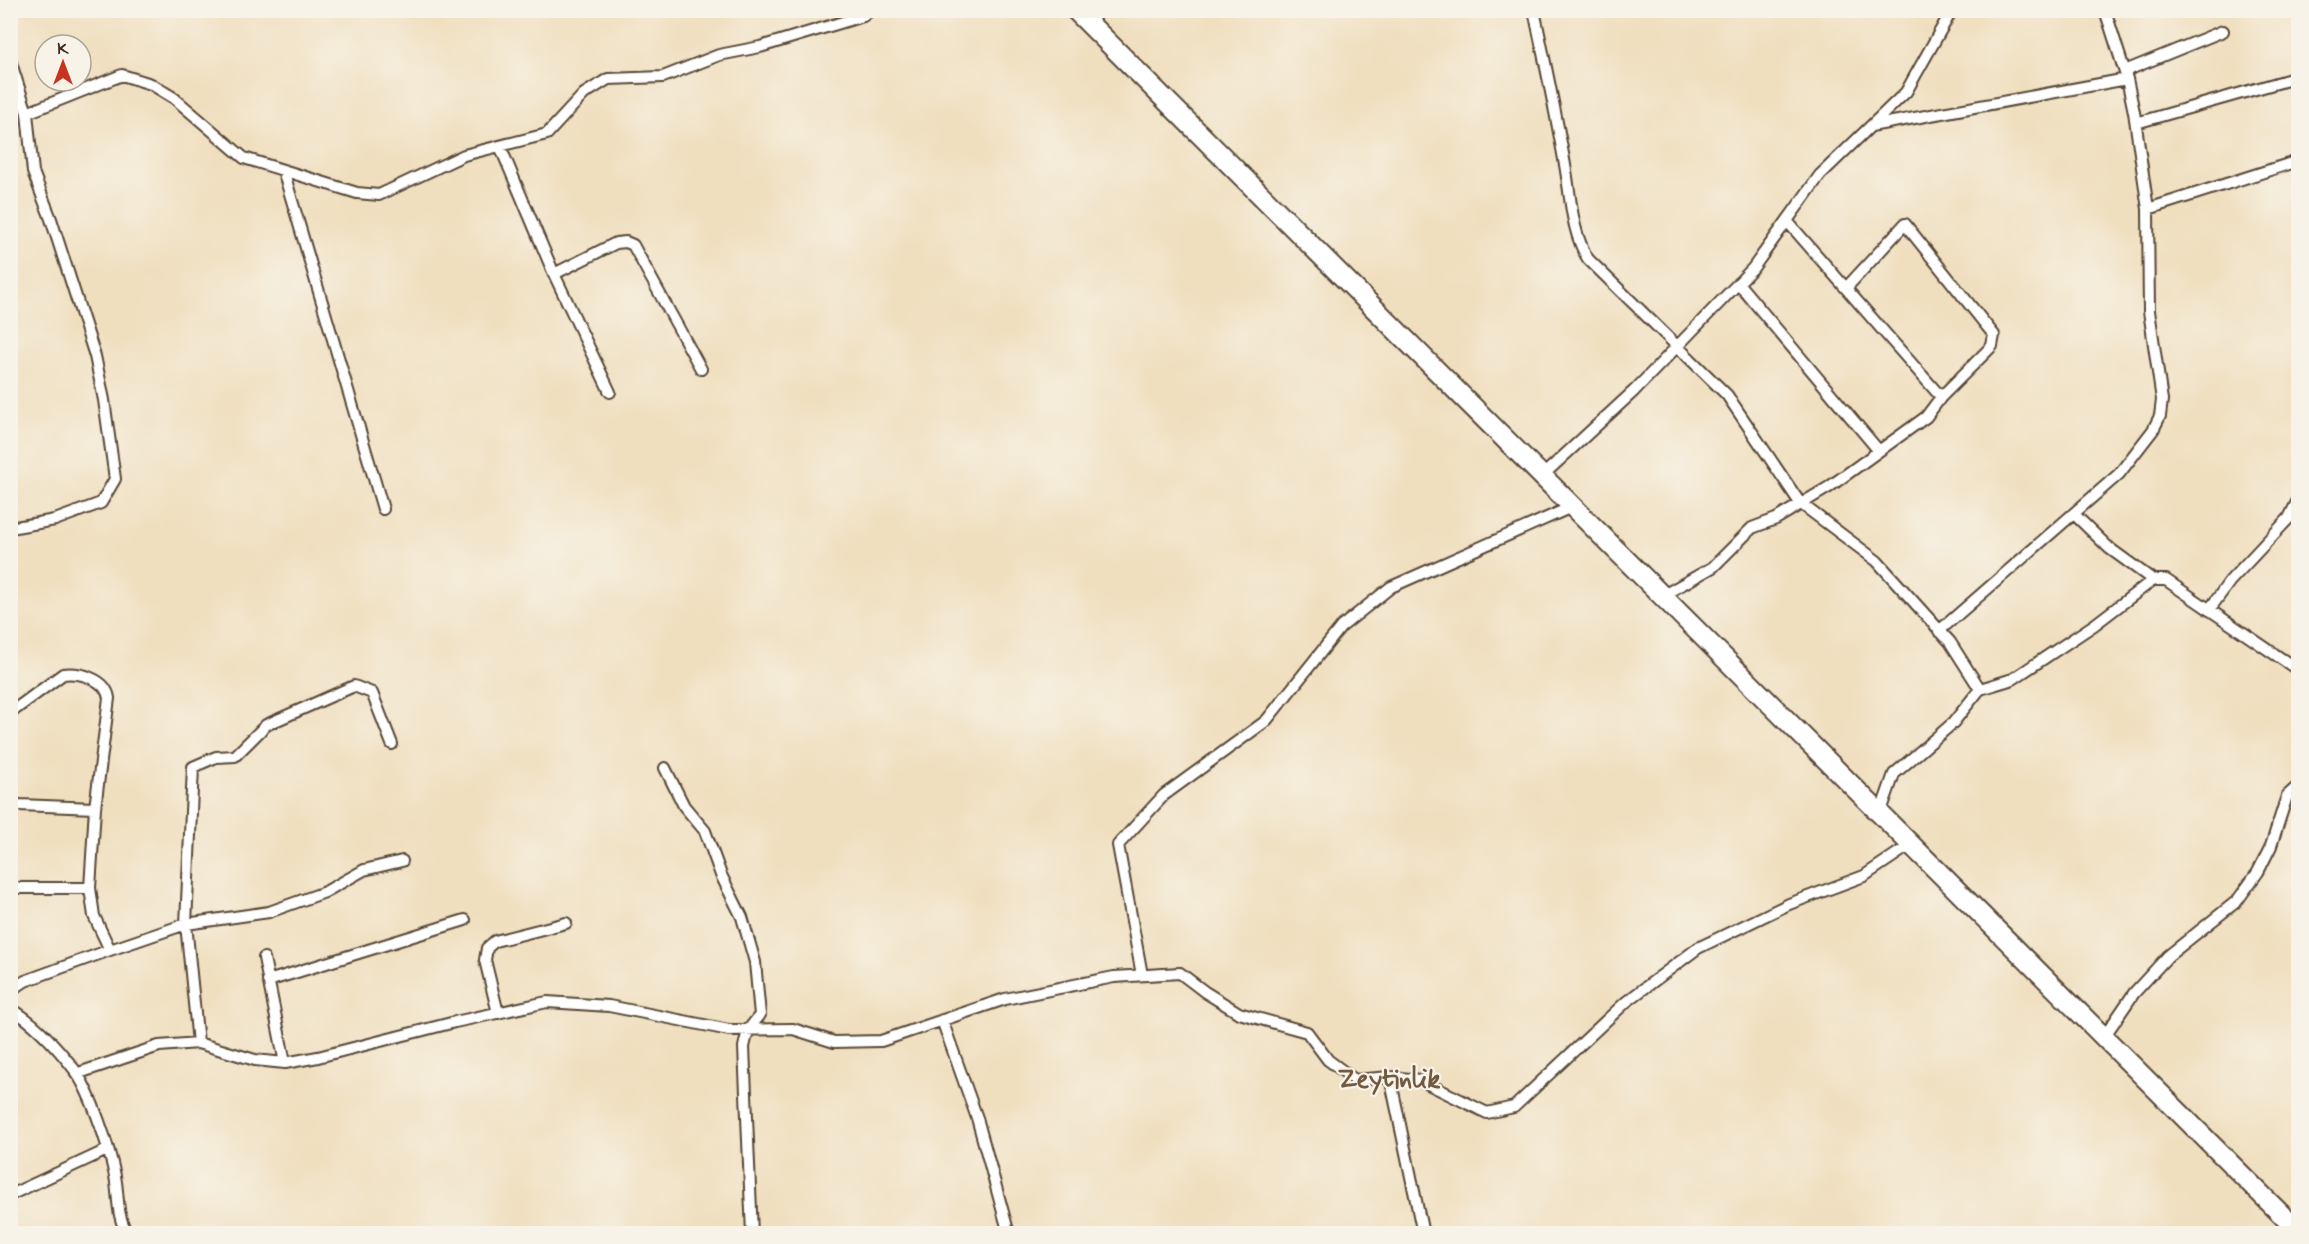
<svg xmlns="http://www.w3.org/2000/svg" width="2309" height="1244" viewBox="0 0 2309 1244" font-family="Mynerve,sans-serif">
	<rect width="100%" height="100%" fill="#f7f3e8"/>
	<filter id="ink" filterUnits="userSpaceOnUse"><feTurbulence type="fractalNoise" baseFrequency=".0167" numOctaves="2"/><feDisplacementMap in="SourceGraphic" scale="12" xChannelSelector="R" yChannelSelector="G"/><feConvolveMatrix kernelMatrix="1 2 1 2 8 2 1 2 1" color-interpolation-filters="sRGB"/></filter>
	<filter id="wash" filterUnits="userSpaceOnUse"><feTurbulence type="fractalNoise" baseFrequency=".008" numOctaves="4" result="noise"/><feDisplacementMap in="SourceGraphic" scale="24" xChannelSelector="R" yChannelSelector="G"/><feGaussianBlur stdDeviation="1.35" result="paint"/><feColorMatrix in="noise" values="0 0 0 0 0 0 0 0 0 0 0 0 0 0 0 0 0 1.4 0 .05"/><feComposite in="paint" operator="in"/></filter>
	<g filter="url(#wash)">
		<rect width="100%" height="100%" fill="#f0dfbf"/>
	</g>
	<g filter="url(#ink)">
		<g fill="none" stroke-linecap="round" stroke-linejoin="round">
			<defs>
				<path id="minor" d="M1069,10L2295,1234
					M1082,10L2298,1225
					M1534,10C1545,62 1556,114 1565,165C1571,197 1571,231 1588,259L1727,395L1800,503L1877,561L1950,642L1980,689L1953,723L1894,774L1880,814
					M10,60L27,113L122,75L151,84L174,98L244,158L357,193L379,195L464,155L547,134L584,94L608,79L663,77L719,55L760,47L863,16L871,10
					M2125,71L2223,31
					M2136,123L2298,77
					M1871,126L2127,79
					M500,146L554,274L610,392
					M283,170L383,509
					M2148,209L2298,161
					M554,274L616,243L626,242L633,245L701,369
					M1738,283L1879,451
					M1846,288L1905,224L1994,335L1992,346L1941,397
					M1542,476L1634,391L1753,268L1820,175L1906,92L1952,10
					M2074,514L2109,548L2153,580
					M10,528L55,520L101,503L115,479L104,400L95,356L51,219L33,172L27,113
					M1667,593L1713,567L1752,528L1776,519L1829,487L1926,417L1941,397L1787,221
					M2209,610L2230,581L2289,518L2298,500
					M1939,631L2119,474L2153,430L2160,416L2162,400L2149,311L2148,209L2134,112L2127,79L2105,10
					M1980,689L2013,679L2094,625L2153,580H2166L2298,670
					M10,713L63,674C80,672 106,679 109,698L95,808L90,888L94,916L110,950
					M665,768L684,806L705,831L721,875L742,917L755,962L760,1015L748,1030L744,1047L752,1234
					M10,802L19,805L95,808
					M10,888H90
					M264,958L285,1063
					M1142,975L1118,845L1164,795L1266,721L1341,627L1391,587L1567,509
					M268,981L465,920
					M10,991L25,981L110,950L186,924L269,912L325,892L364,870L402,861
					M10,1008C34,1022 57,1047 74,1069C91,1092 109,1147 115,1176C119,1196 116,1217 128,1234
					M498,1013L485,960L487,948L495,941L566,923
					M942,1020L977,1118L1009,1234
					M2106,1034L2134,993L2168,956L2237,901L2258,872L2271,846L2287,796L2298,786
					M198,1043L186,924L193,767L216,757L235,756L266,725L354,686L372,693L392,744
					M76,1074L159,1046L198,1043L255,1060L285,1063L318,1057L455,1022L547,1002L609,1006L729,1030L793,1029L834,1042L881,1041L1005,999L1114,977L1180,973L1205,992L1239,1013L1307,1032L1328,1060L1355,1080L1390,1077L1420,1080L1487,1113L1514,1107L1626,1002L1698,948L1789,904L1864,876L1907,847
					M1390,1077L1423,1234
					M10,1195L107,1150"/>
			</defs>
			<!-- minor casing -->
			<use href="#minor" stroke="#564536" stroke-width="14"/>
			<!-- minor -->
			<use href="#minor" stroke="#fff" stroke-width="10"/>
		</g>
	</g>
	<g text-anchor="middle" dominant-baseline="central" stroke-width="4.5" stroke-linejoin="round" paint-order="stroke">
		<!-- district labels -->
		<g font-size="26" font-weight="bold" fill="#735940" stroke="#f7f3e8">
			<text x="1389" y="1080">Zeytinlik</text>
		</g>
	</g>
	<!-- margin -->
	<rect width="2309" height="1244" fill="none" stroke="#f7f3e8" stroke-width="36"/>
	<!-- north arrow -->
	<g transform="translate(63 63)"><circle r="28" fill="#f7f3e8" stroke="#aca397" stroke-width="1.5"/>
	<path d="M0-4.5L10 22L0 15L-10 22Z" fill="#c8321e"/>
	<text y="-9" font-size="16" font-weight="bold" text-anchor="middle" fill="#3b2a1e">K</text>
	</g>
</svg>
